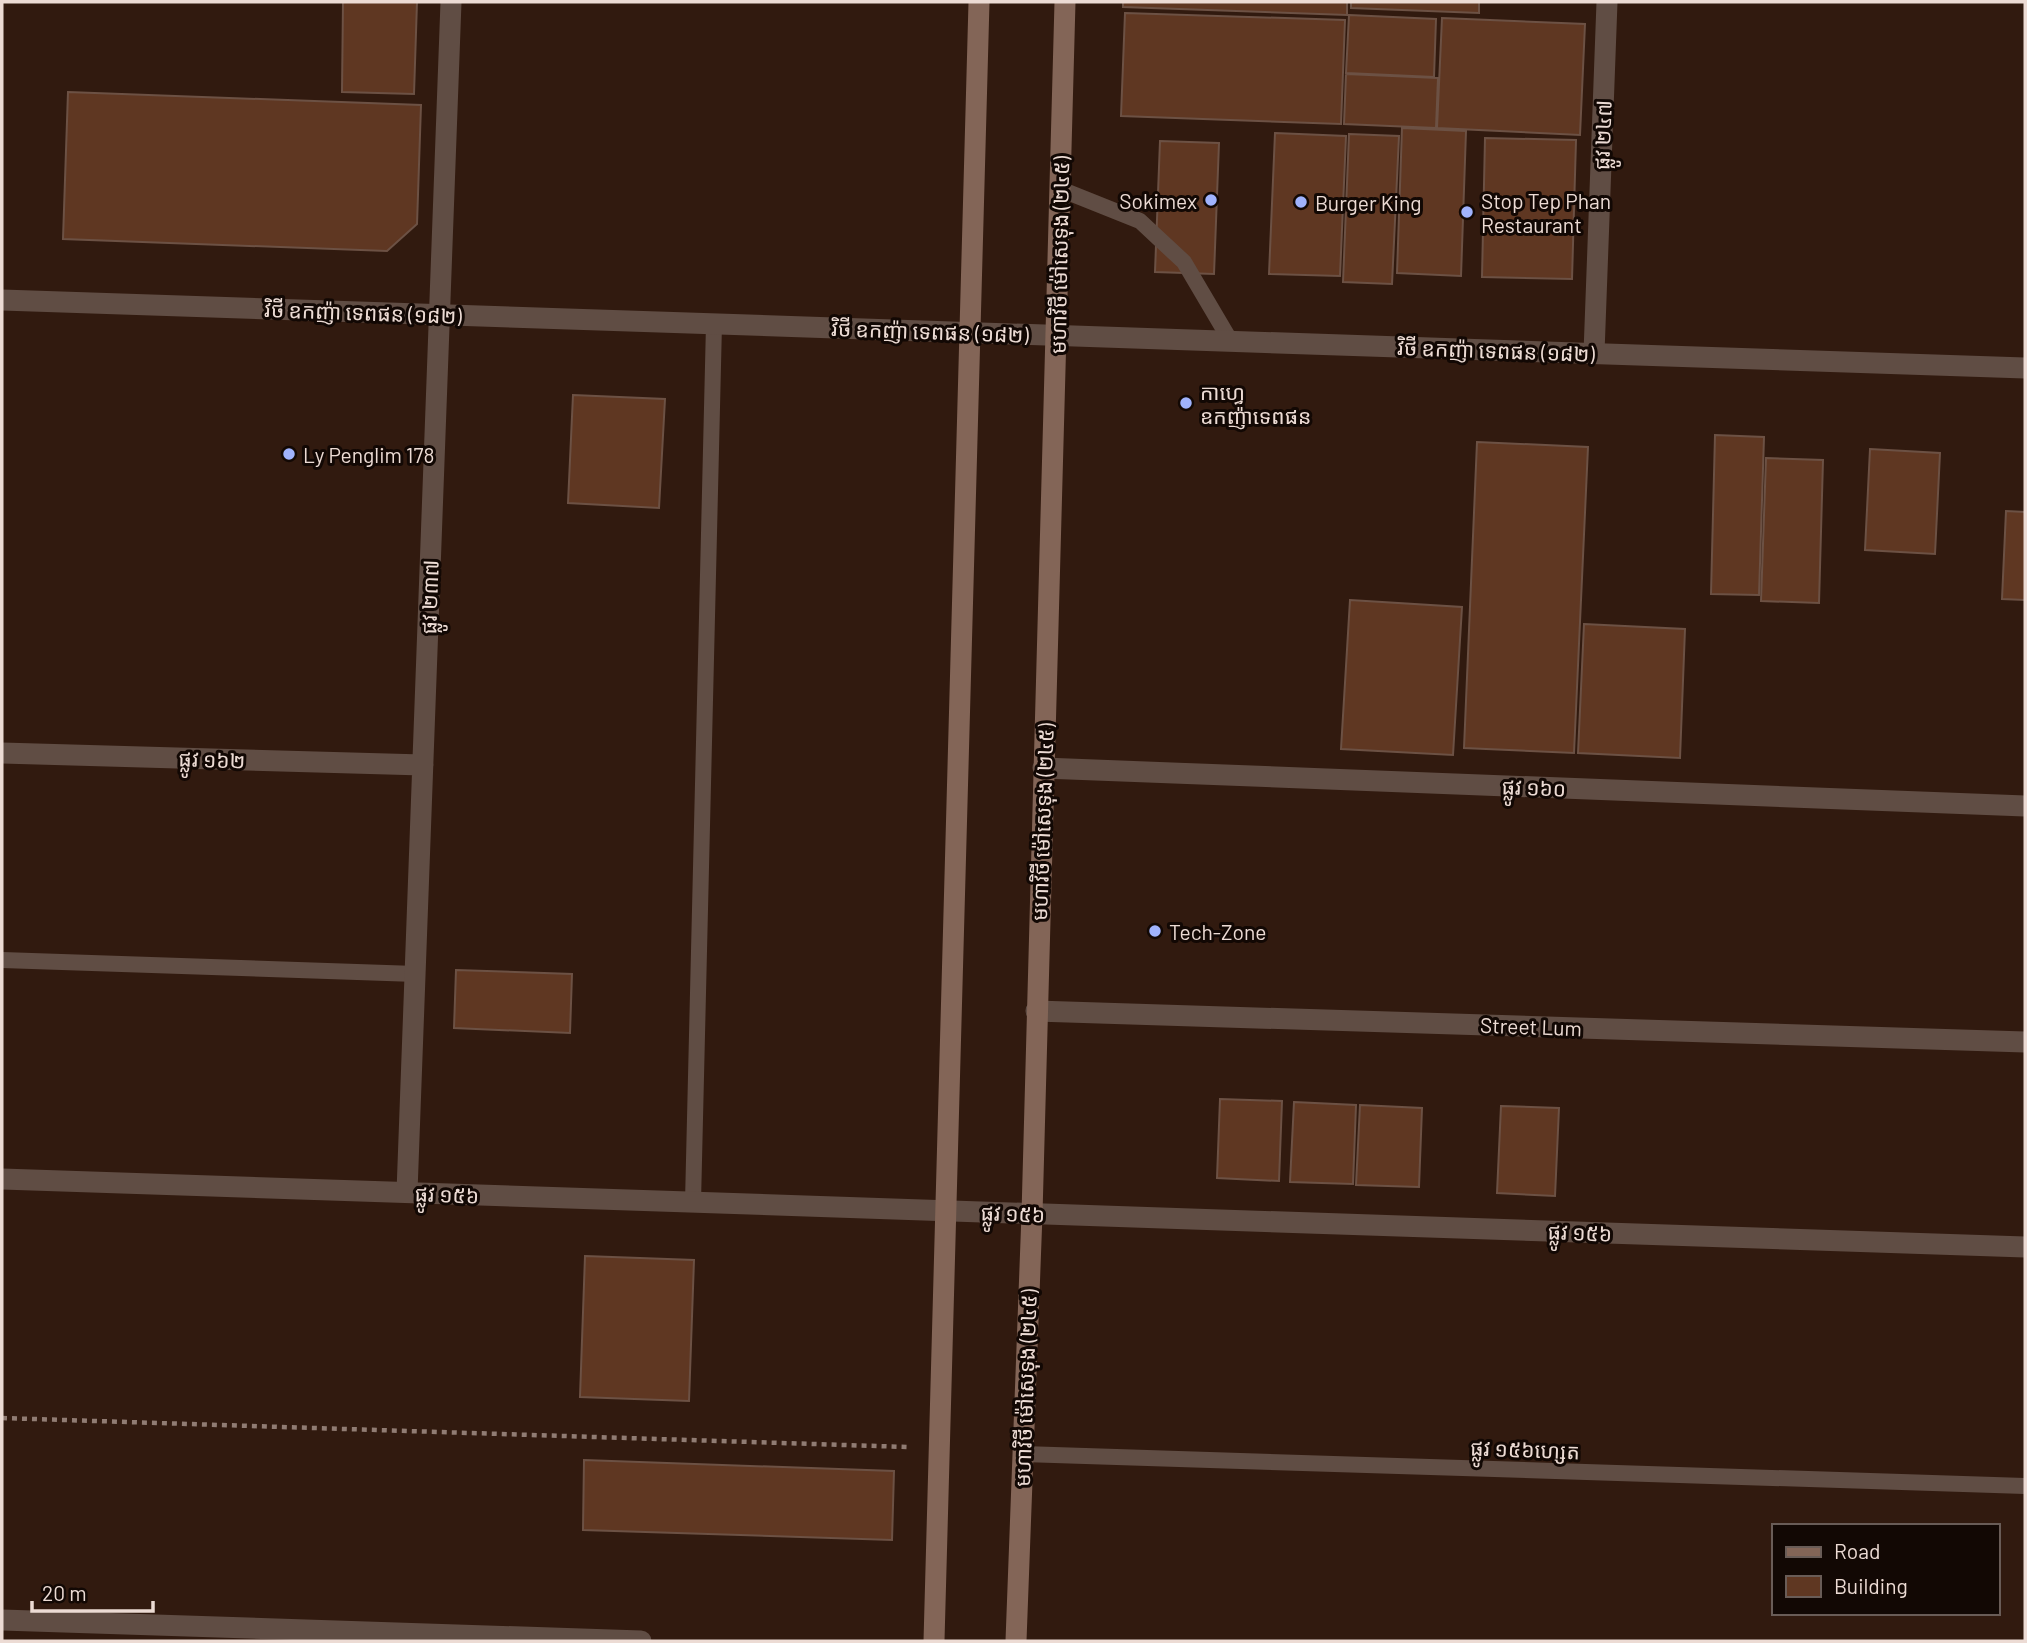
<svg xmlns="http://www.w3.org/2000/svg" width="2027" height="1643" viewBox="0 0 2027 1643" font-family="Barlow,'Noto Sans Khmer',sans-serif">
	<rect width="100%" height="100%" fill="#311a0f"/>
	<!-- building -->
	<path fill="#5f3722" stroke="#6c5144" stroke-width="2" d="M343,2H417L414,94L342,92Z
		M1123,2H1347V15L1123,7Z
		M1351,2H1479V13L1351,8Z
		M1125,13L1345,20L1341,124L1121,116Z
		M1349,15L1436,19L1434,77L1346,73Z
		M1442,18L1585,24L1580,135L1437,128Z
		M1346,74L1438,78L1436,128L1344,124Z
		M68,92L421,105L417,224L387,251L63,239Z
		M1402,128L1466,131L1461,276L1397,273Z
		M1275,133L1346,136L1340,276L1269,274Z
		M1349,134L1399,136L1392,284L1343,282Z
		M1485,138L1576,140L1572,279L1482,277Z
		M1160,141L1219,143L1214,274L1155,272Z
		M573,395L665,399L659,508L568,503Z
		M1715,435L1764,437L1759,595L1711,594Z
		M1477,442L1588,447L1574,753L1464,748Z
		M1870,449L1940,453L1935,554L1865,550Z
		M1766,458L1823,460L1819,603L1761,601Z
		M2006,511L2025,512V600L2002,599Z
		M1350,600L1462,607L1453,755L1341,749Z
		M1584,624L1685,629L1680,758L1578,753Z
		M456,970L572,974L570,1033L454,1028Z
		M1220,1099L1282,1101L1279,1181L1217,1178Z
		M1294,1102L1356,1105L1353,1184L1290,1182Z
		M1360,1105L1422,1108L1419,1187L1356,1185Z
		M1501,1106L1559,1108L1555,1196L1497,1193Z
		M585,1256L694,1260L689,1401L580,1397Z
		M584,1460L894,1471L892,1540L583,1530Z"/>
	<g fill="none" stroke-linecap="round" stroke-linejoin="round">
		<!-- path -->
		<path stroke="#907c73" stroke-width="4.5" stroke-dasharray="5 5" stroke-linecap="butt" d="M2,1418L907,1447"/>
		<!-- service -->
		<path stroke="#604d44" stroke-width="16" d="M1060,189L1140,221L1184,262L1230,340
			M2,960L416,974
			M693,1202L714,324
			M1023,1454L2025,1486"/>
		<!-- minor -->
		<path stroke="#604d44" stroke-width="21" d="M1594,353L1607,2
			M2,753L423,765
			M1043,768L2025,806
			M1036,1011L2025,1042
			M2,1179L2025,1247
			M407,1192L451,2
			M2,1620L641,1641"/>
		<!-- tertiary -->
		<path stroke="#604d44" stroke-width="21" d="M2,300L2025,368"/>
		<!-- secondary -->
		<path stroke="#836557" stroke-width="21" d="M934,1641L979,2
			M1016,1641L1032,1214L1065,2"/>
	</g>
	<!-- markers -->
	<g fill="#a0b3fd" stroke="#120804" stroke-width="2.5">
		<circle cx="1211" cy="200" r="7"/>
		<circle cx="1301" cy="202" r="7"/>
		<circle cx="1467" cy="212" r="7"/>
		<circle cx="1186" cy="403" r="7"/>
		<circle cx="289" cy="454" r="7"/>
		<circle cx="1155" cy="931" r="7"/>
	</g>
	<g text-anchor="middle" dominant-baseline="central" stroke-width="6" stroke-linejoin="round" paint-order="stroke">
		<!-- street labels -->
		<g font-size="21" fill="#ecdbd4" stroke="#120804">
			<text transform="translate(1602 135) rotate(-88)">ផ្លូវ ២៤៧</text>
			<text transform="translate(1059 255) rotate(-89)">មហាវិថី ម៉ៅសេទុង (២៤៥)</text>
			<text transform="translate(363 312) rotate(2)">វិថី ឧកញ៉ា ទេពផន (១៨២)</text>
			<text transform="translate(930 331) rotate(2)">វិថី ឧកញ៉ា ទេពផន (១៨២)</text>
			<text transform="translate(1496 350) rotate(2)">វិថី ឧកញ៉ា ទេពផន (១៨២)</text>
			<text transform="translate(429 597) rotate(-88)">ផ្លូវ ២៣៧</text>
			<text transform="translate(212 759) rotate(2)">ផ្លូវ ១៦២</text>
			<text transform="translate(1534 787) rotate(2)">ផ្លូវ ១៦០</text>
			<text transform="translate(1042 822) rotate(-88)">មហាវិថី ម៉ៅសេទុង (២៤៥)</text>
			<text transform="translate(1531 1026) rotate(2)">Street Lum</text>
			<text transform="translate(447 1194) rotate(2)">ផ្លូវ ១៥៦</text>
			<text transform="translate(1013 1213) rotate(2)">ផ្លូវ ១៥៦</text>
			<text transform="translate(1580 1232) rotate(2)">ផ្លូវ ១៥៦</text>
			<text transform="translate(1025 1388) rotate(-88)">មហាវិថី ម៉ៅសេទុង (២៤៥)</text>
			<text transform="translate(1525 1449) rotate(2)">ផ្លូវ ១៥៦ហ្សេត</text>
		</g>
		<!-- poi labels -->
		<g font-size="21" fill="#ecdbd4" stroke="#120804" text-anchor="start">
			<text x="1197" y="200" text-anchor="end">Sokimex</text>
			<text x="1481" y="200">Stop Tep Phan<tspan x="1481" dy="24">Restaurant</tspan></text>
			<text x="1315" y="202">Burger King</text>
			<text x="1200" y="391">កាហ្វេ<tspan x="1200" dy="24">ឧកញ៉ាទេពផន</tspan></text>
			<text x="303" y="454">Ly Penglim 178</text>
			<text x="1169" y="931">Tech-Zone</text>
		</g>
	</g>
	<!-- border -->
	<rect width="2027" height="1643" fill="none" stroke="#ecdbd4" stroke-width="7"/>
	<!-- legend -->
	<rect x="1772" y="1524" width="228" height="91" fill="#120804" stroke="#695c57" stroke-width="2"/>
	<rect x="1786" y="1547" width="35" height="10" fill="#836557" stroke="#695c57" stroke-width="2"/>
	<text x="1834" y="1559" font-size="21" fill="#ecdbd4">Road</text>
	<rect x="1786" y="1576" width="35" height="21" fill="#5f3722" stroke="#695c57" stroke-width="2"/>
	<text x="1834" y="1594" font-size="21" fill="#ecdbd4">Building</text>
	<!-- scale -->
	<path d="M32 1601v10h121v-10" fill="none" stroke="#ecdbd4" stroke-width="3.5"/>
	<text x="42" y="1601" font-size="21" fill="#ecdbd4" stroke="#120804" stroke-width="5" paint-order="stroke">20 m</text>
</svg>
